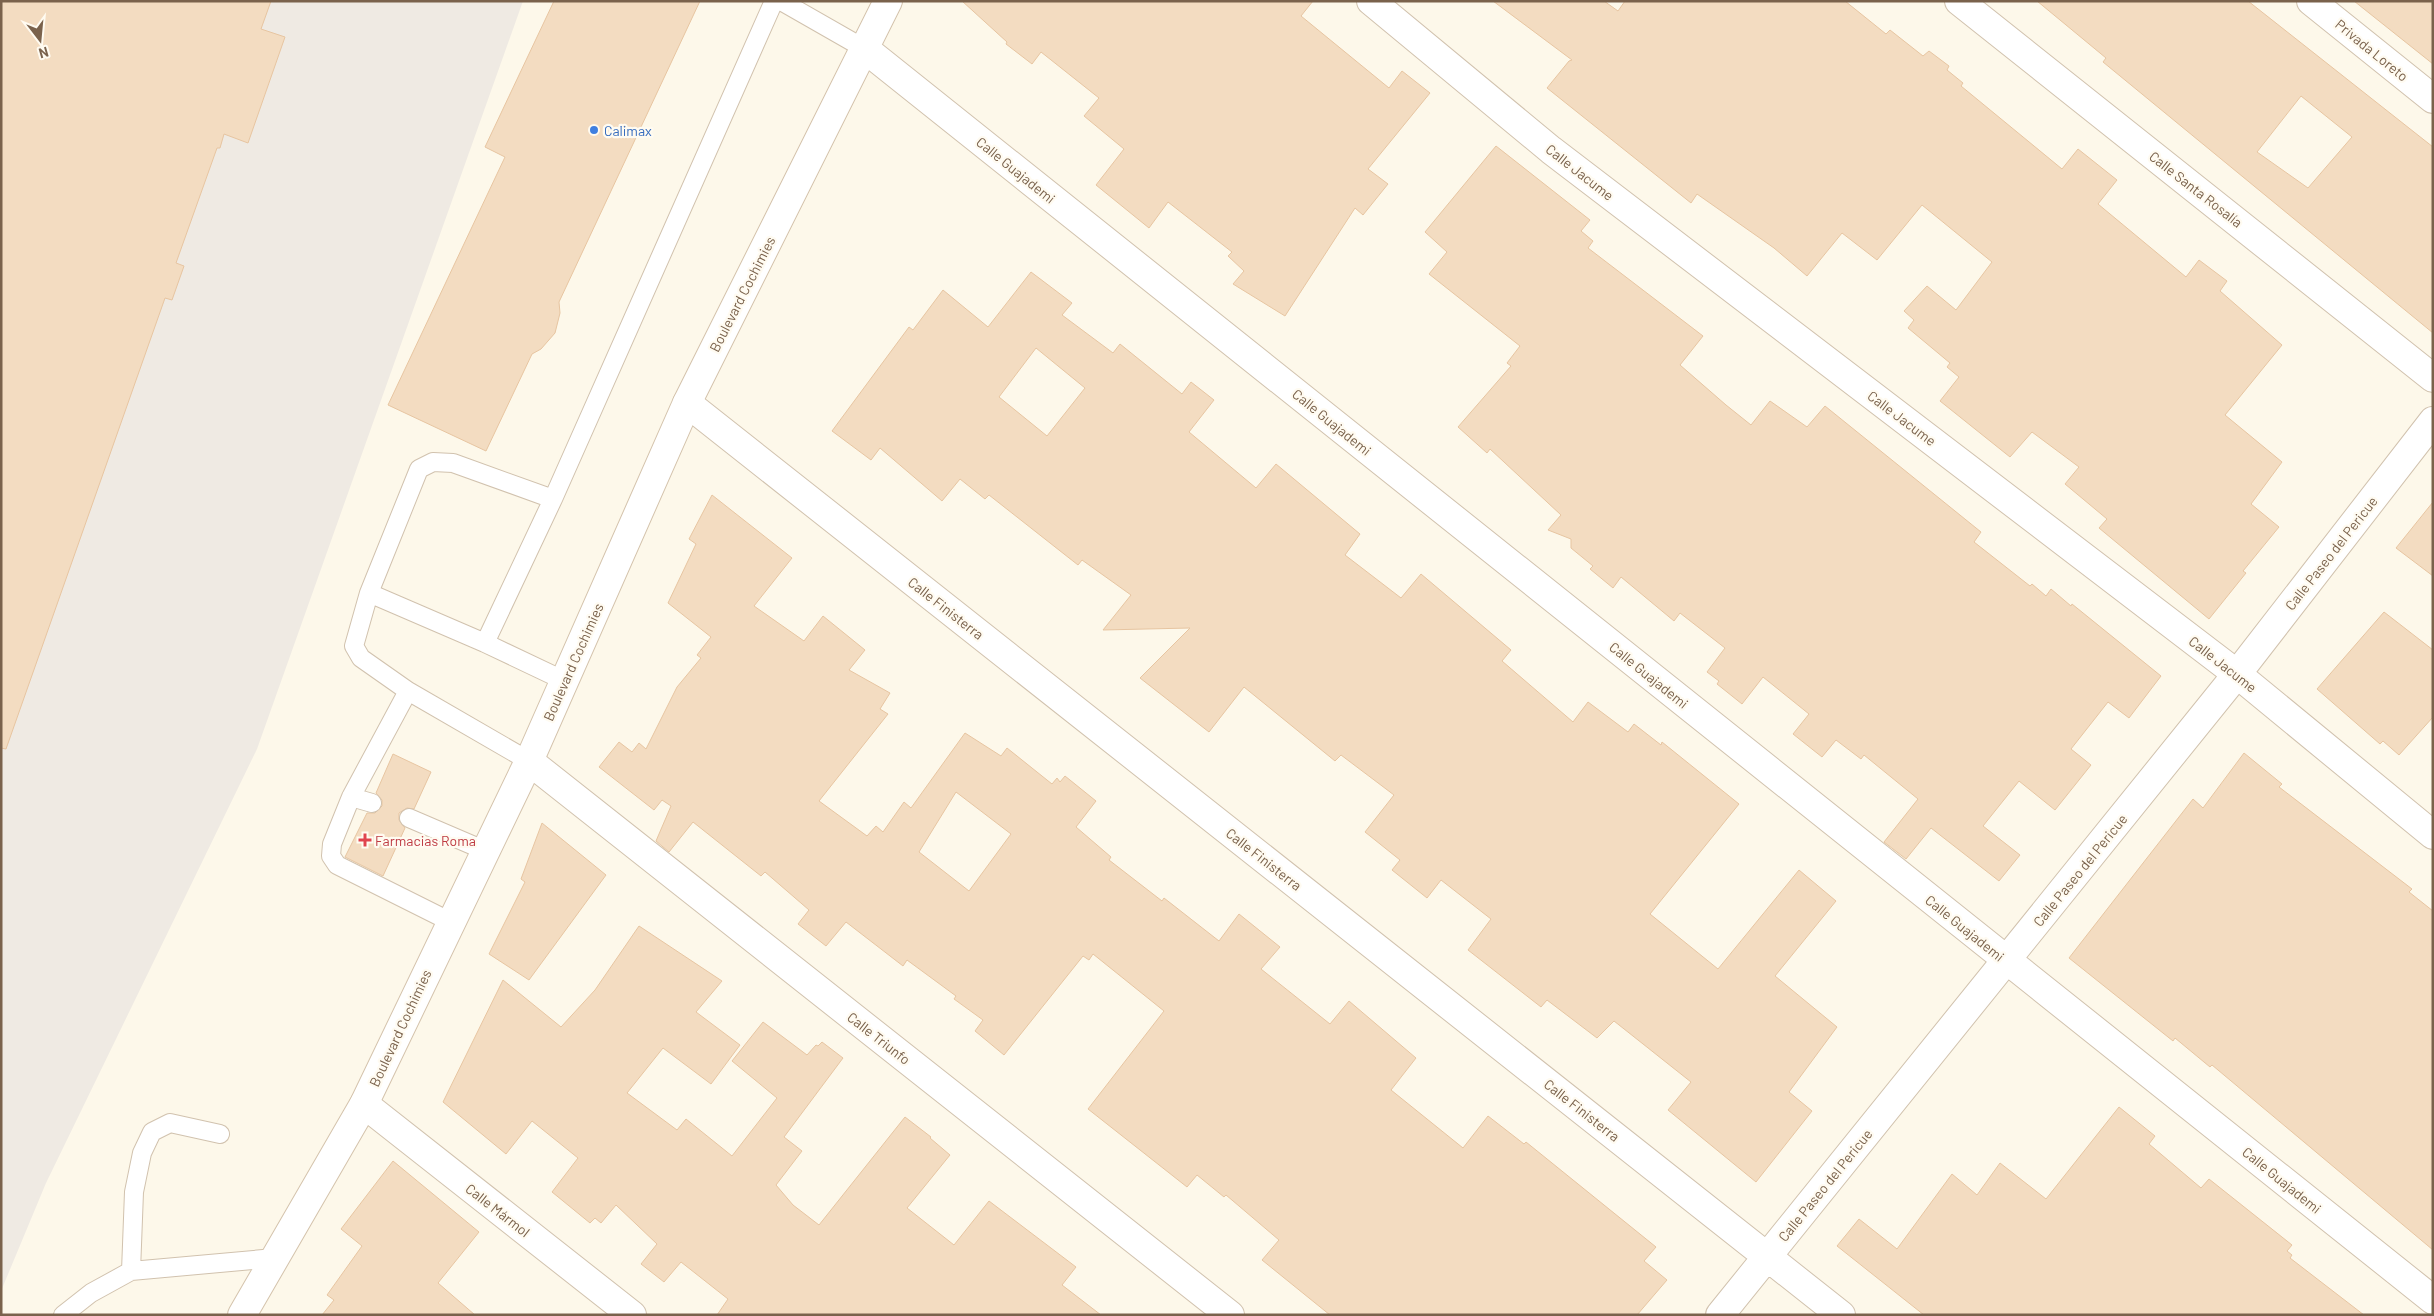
<svg xmlns="http://www.w3.org/2000/svg" width="2434" height="1316" viewBox="0 0 2434 1316" font-family="Barlow,sans-serif">
	<rect width="100%" height="100%" fill="#fdf8ea"/>
	<!-- industrial -->
	<path fill="#efeae3" d="M1,1H523L257,749L46,1183L1,1291Z"/>
	<!-- building -->
	<path fill="#f3dcc1" stroke="#e7c5a1" fill-rule="evenodd" d="M1,1H271L261,29L285,37L248,143L224,134L220,148H217L176,263L184,266L172,300L165,298L6,749L1,748Z
		M554,1H700L559,302L560,313L555,333L541,349L532,354L486,451L388,405L505,157L485,147Z
		M962,1H1313L1301,16L1389,88L1402,71L1430,93L1368,169L1388,184L1363,215L1355,208L1285,316L1233,284L1244,271L1228,256L1232,252L1168,202L1149,228L1096,185L1124,149L1084,116L1099,98L1041,52L1032,64L1006,44L1007,42Z
		M1493,1H1604L1618,11L1625,1H1845L1886,34L1890,30L1923,56L1929,51L1949,66L1947,70L1963,83L1961,86L2062,169L2078,149L2117,180L2098,204L2186,277L2199,260L2227,281L2220,291L2282,345L2225,415L2282,462L2251,504L2279,527L2243,571L2246,573L2209,619L2099,528L2107,519L2065,484L2079,467L2032,432L2010,457L1940,401L1959,377L1947,367L1950,363L1908,328L1914,320L1904,311L1927,286L1956,310L1992,262L1922,205L1877,260L1842,233L1807,276L1774,248L1697,194L1691,203L1547,88L1569,61L1572,60Z
		M2037,1H2248L2433,147V333L2103,62L2106,58ZM2301,96L2352,137L2308,188L2257,152Z
		M2354,1H2433V64Z
		M1496,146L1590,220L1581,231L1593,241L1588,248L1703,336L1680,365L1726,405L1751,425L1770,401L1807,427L1825,406L1981,532L1974,542L2030,586L2032,584L2046,596L2051,589L2071,606L2072,604L2161,676L2129,718L2108,702L2071,749L2091,765L2055,810L2019,781L1983,826L2020,855L1999,881L1931,828L1906,859L1884,842L1918,799L1864,755L1861,759L1836,740L1822,757L1793,734L1809,714L1763,677L1742,704L1717,684L1719,681L1707,672L1725,648L1680,613L1674,621L1621,577L1613,588L1590,569L1593,566L1571,548V539L1548,530L1561,515L1490,449L1487,453L1458,427L1511,366L1507,363L1520,346L1429,274L1447,252L1425,232Z
		M1031,272L1072,303L1062,315L1113,353L1120,344L1182,394L1191,382L1214,400L1189,432L1256,488L1276,464L1360,534L1345,555L1401,598L1421,574L1511,650L1502,661L1573,722L1588,702L1628,732L1634,724L1661,745L1662,742L1739,804L1650,914L1718,969L1799,870L1836,901L1775,976L1837,1027L1789,1092L1812,1111L1756,1182L1668,1110L1691,1082L1614,1021L1597,1038L1547,1000L1541,1007L1468,950L1491,919L1441,880L1427,898L1392,870L1400,860L1365,832L1394,795L1341,755L1335,761L1244,687L1209,732L1140,678L1190,628L1103,630L1131,595L1082,560L1078,565L989,495L985,499L960,479L942,501L880,448L871,460L832,431L909,327L913,330L943,290L988,327ZM1036,348L1085,388L1047,436L999,397Z
		M712,495L792,558L754,606L804,641L823,616L865,650L849,670L890,693L880,709L888,714L819,801L867,836L876,826L883,832L904,802L911,808L965,733L1001,756L1007,748L1052,784L1057,778L1060,782L1065,776L1096,801L1076,827L1111,857L1109,860L1162,901L1164,898L1219,941L1239,914L1280,947L1261,969L1330,1024L1349,1001L1416,1058L1391,1090L1463,1148L1488,1116L1524,1144L1526,1142L1656,1247L1644,1261L1667,1280L1637,1315H1330L1262,1260L1279,1240L1226,1195L1224,1197L1197,1175L1187,1187L1088,1109L1164,1011L1093,954L1089,960L1083,956L1004,1055L975,1031L983,1020L954,999L956,996L907,960L903,966L846,922L826,946L798,924L809,910L765,872L761,876L693,822L669,852L656,841L671,806L662,800L654,810L599,767L619,742L632,752L639,743L646,749L677,687L701,658L697,655L711,637L668,603L696,544L689,539ZM956,792L1011,834L969,891L919,852Z
		M2433,502V576L2396,548Z
		M2384,612L2433,650V717L2399,755L2383,741L2380,744L2317,689Z
		M2244,753L2282,784L2279,787L2412,889L2409,892L2433,911V1250L2212,1065L2210,1067L2175,1038L2173,1041L2069,958L2193,799L2203,808Z
		M393,754L431,772L414,809L407,808L399,813V820L405,828L383,876L345,857L367,813H375L382,806V800L376,793Z
		M542,823L606,875L529,980L489,954L525,882L521,879Z
		M639,926L722,981L696,1012L740,1045L711,1084L663,1048L627,1093L677,1130L686,1119L732,1156L777,1098L732,1061L763,1022L807,1055L816,1045L818,1046L822,1042L843,1058L784,1137L802,1151L776,1185L793,1205L819,1225L905,1117L931,1137L930,1138L950,1155L907,1208L954,1245L989,1201L1076,1267L1062,1285L1101,1315H717L728,1299L681,1262L664,1282L641,1264L657,1244L616,1205L601,1223L595,1218L590,1223L552,1192L578,1158L532,1121L506,1154L443,1102L503,980L561,1027L595,990Z
		M2119,1107L2155,1136L2149,1144L2201,1188L2209,1179L2292,1245L2287,1251L2292,1255L2290,1258L2364,1315H1924L1837,1246L1859,1219L1897,1249L1952,1174L1977,1195L2000,1163L2046,1199Z
		M393,1161L479,1232L438,1283L475,1315H322L334,1300L327,1295L362,1246L341,1229Z"/>
	<g fill="none" stroke-linecap="round" stroke-linejoin="round">
		<defs>
			<path id="lane" d="M781,1L865,49
				M369,593L485,643L565,681
				M485,643L553,499L774,1
				M408,691L361,658L354,646L369,593L419,469L433,462L453,463L553,499
				M351,797L372,803
				M409,818L486,851
				M451,922L337,865L331,856L332,844L351,797L408,691L529,761
				M131,1271L134,1192L142,1153L152,1132L170,1123L220,1134
				M63,1315L91,1293L131,1271L275,1258"/>
			<path id="street" d="M1371,1L1551,150L2237,674L2433,835
				M1959,1L2433,378
				M2311,1L2433,99
				M865,49L2433,1300
				M687,403L1841,1315
				M529,761L1230,1315
				M364,1104L632,1315
				M1720,1315L2237,674L2433,421"/>
			<path id="secondary" d="M242,1315L364,1104L529,761L687,403L888,1"/>
		</defs>
		<!-- lane casing -->
		<use href="#lane" stroke="#d1c2ae" stroke-width="20"/>
		<!-- street casing -->
		<use href="#street" stroke="#d1c2ae" stroke-width="30"/>
		<!-- secondary casing -->
		<use href="#secondary" stroke="#d4c3ac" stroke-width="30"/>
		<!-- lane -->
		<use href="#lane" stroke="#fff" stroke-width="18"/>
		<!-- street -->
		<use href="#street" stroke="#fff" stroke-width="28"/>
		<!-- secondary -->
		<use href="#secondary" stroke="#fff" stroke-width="28"/>
	</g>
	<!-- markers -->
	<circle fill="#3f7fe0" stroke="#fffbf1" stroke-width="2" cx="594" cy="130" r="5"/>
	<path fill="#e0444e" stroke="#fffbf1" stroke-width="2" d="M362.5 832.5h5v5h5v5h-5v5h-5v-5h-5v-5h5z"/>
	<g text-anchor="middle" dominant-baseline="central" stroke-width="4.5" stroke-linejoin="round" paint-order="stroke">
		<!-- street labels -->
		<g font-size="14" fill="#7a624c" stroke="#fffbf1">
			<text transform="translate(2372 50) rotate(39)">Privada Loreto</text>
			<text transform="translate(1016 170) rotate(39)">Calle Guajademi</text>
			<text transform="translate(1580 172) rotate(38)">Calle Jacume</text>
			<text transform="translate(2196 189) rotate(38)">Calle Santa Rosalía</text>
			<text transform="translate(742 294) rotate(-63)">Boulevard Cochimies</text>
			<text transform="translate(1902 418) rotate(37)">Calle Jacume</text>
			<text transform="translate(1332 422) rotate(39)">Calle Guajademi</text>
			<text transform="translate(2331 553) rotate(-52)">Calle Paseo del Pericue</text>
			<text transform="translate(946 608) rotate(38)">Calle Finisterra</text>
			<text transform="translate(573 662) rotate(-66)">Boulevard Cochimies</text>
			<text transform="translate(2223 664) rotate(38)">Calle Jacume</text>
			<text transform="translate(1649 675) rotate(39)">Calle Guajademi</text>
			<text transform="translate(1264 859) rotate(38)">Calle Finisterra</text>
			<text transform="translate(2080 870) rotate(-51)">Calle Paseo del Pericue</text>
			<text transform="translate(1965 928) rotate(39)">Calle Guajademi</text>
			<text transform="translate(400 1028) rotate(-65)">Boulevard Cochimies</text>
			<text transform="translate(879 1038) rotate(38)">Calle Triunfo</text>
			<text transform="translate(1582 1110) rotate(38)">Calle Finisterra</text>
			<text transform="translate(2282 1180) rotate(39)">Calle Guajademi</text>
			<text transform="translate(1825 1185) rotate(-51)">Calle Paseo del Pericue</text>
			<text transform="translate(498 1210) rotate(38)">Calle Mármol</text>
		</g>
		<!-- shop labels -->
		<g font-size="14" fill="#366cbe" stroke="#fffbf1" text-anchor="start">
			<text x="604" y="130">Calimax</text>
		</g>
		<!-- health labels -->
		<g font-size="14" fill="#be3a42" stroke="#fffbf1" text-anchor="start">
			<text x="375" y="840">Farmacias Roma</text>
		</g>
	</g>
	<!-- border -->
	<rect width="2434" height="1316" fill="none" stroke="#7a624c" stroke-width="5"/>
	<!-- north arrow -->
	<g transform="translate(40 40) rotate(164)" stroke="#fffbf1" stroke-width="4" paint-order="stroke">
	<path d="M0-4L9 19L0 12L-9 19Z" fill="#7a624c"/>
	<text y="-8" font-size="14" font-weight="bold" text-anchor="middle" fill="#7a624c">N</text>
	</g>
</svg>
